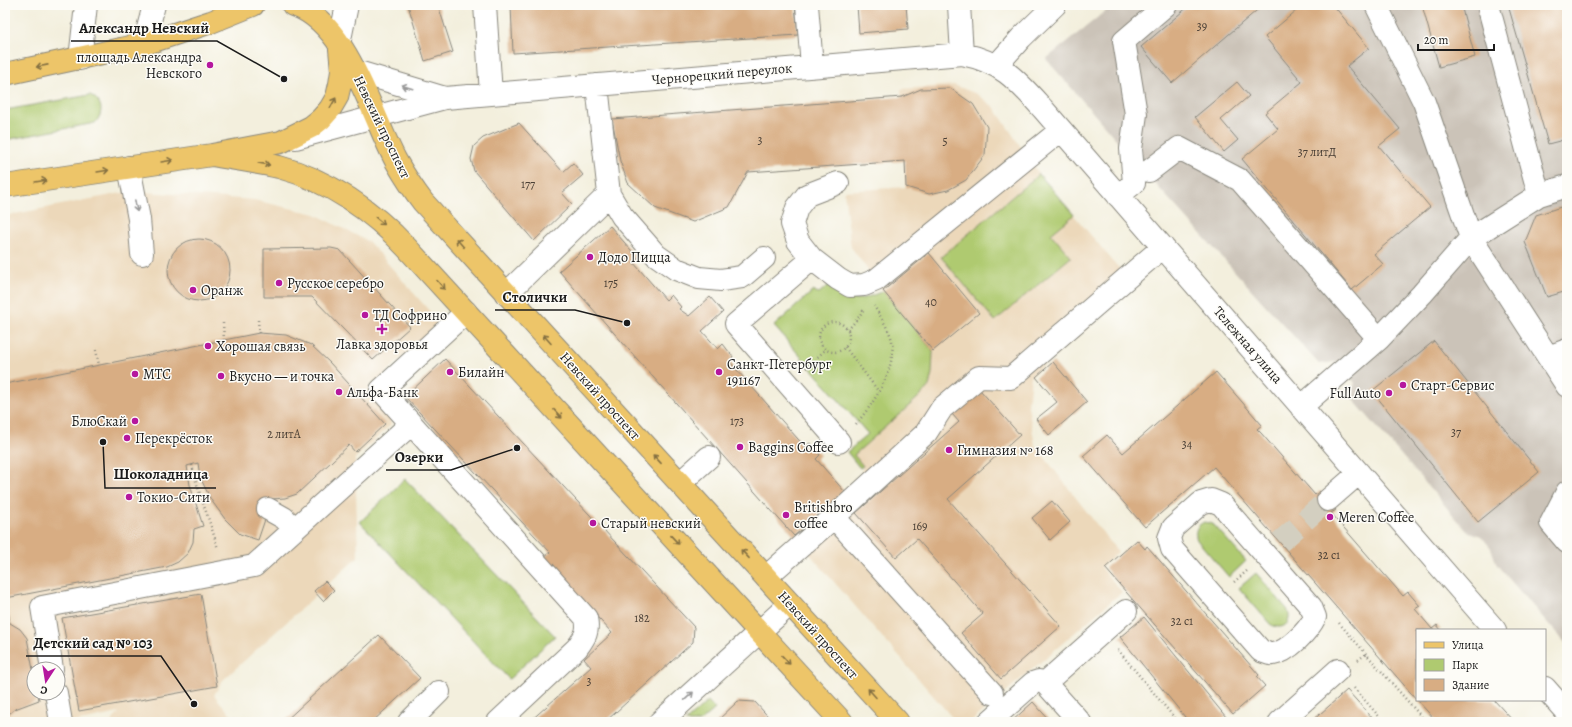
<svg xmlns="http://www.w3.org/2000/svg" width="1572" height="727" viewBox="0 0 1572 727" font-family="Alegreya,serif">
	<rect width="100%" height="100%" fill="#fdfcf7"/>
	<filter id="ink" filterUnits="userSpaceOnUse"><feTurbulence type="fractalNoise" baseFrequency=".025" numOctaves="2"/><feDisplacementMap in="SourceGraphic" scale="8" xChannelSelector="R" yChannelSelector="G"/><feConvolveMatrix kernelMatrix="1 2 1 2 8 2 1 2 1" color-interpolation-filters="sRGB"/></filter>
	<filter id="wash" filterUnits="userSpaceOnUse"><feTurbulence type="fractalNoise" baseFrequency=".012" numOctaves="4" result="noise"/><feDisplacementMap in="SourceGraphic" scale="16" xChannelSelector="R" yChannelSelector="G"/><feGaussianBlur stdDeviation="0.9" result="paint"/><feColorMatrix in="noise" values="0 0 0 0 0 0 0 0 0 0 0 0 0 0 0 0 0 1.4 0 .05"/><feComposite in="paint" operator="in"/></filter>
	<g filter="url(#wash)">
		<rect width="100%" height="100%" fill="#f3efdd"/>
		<!-- built -->
		<path fill="#ecd8ba" fill-rule="evenodd" d="M954,85L977,94L994,107L1039,174L1117,266L1136,285L1031,376L1028,406L1035,445L1118,552L1101,567L1122,592L971,722H956L794,536L860,479L863,466L854,455L921,395L929,386L932,373L933,351L979,313L929,253L883,291L851,247L844,191L906,187L901,89Z
			M132,191L254,200L315,214L369,242L439,322L384,375L391,425L355,458L358,557L223,680L214,695L237,722H111L119,713L75,722H5V216ZM34,669H58V693H34Z"/>
		<!-- industrial -->
		<path fill="#cbc3b8" d="M1113,5H1567V645L1497,565L1491,548L1481,536L1467,531L1350,396L1355,383L1335,362L1319,364L1150,178L1046,59Z"/>
		<!-- green -->
		<path fill="#afca70" stroke="#667346" d="M90,95C103,101 104,113 95,123L5,140V110Z
			M1039,174L1074,215L1051,234L1071,257L995,321L941,257Z
			M829,285C848,304 860,301 883,291L933,351L932,373L929,386L921,395L854,455L863,466L860,468L847,452L868,434L774,326L813,291L819,293Z
			M405,479L555,636L509,679L360,522Z
			M1204,522L1209,523L1214,525L1246,561L1229,577L1197,540C1194,532 1196,526 1204,522Z
			M1256,573L1287,609C1294,623 1282,632 1270,624L1239,588Z
			M708,701L715,709L700,722H685Z"/>
		<g id="blocks">
			<!-- building -->
			<path fill="#d8ad83" d="M408,5H438L453,52L425,61Z
				M511,5H795L798,35L513,53Z
				M857,5H906L908,29L859,33Z
				M1190,5H1263L1172,83L1141,47Z
				M1303,5H1333L1369,48L1347,66L1400,129L1379,146L1430,207L1374,254L1383,264L1352,290L1242,159L1278,129L1265,113L1302,82L1265,37Z
				M1422,5H1461L1475,57L1439,67Z
				M1508,5H1567V139L1548,144Z
				M1237,82L1249,96L1221,120L1238,140L1224,152L1195,117Z
				M950,88L973,104L987,127L985,155L966,180L948,190L929,194L906,187L905,161L748,172L729,207L693,222L655,208L628,183L620,161L612,119L902,97L921,89Z
				M519,123L563,172L573,163L583,175L562,193L572,204L534,241L474,171L471,159L474,146L483,138Z
				M1567,205V291L1547,297L1525,242L1536,215Z
				M610,226L638,258L633,262L666,300L671,295L681,307L679,309L689,316L710,297L723,312L702,331L718,349L723,344L733,357L729,361L805,447L810,443L820,455L816,459L845,492L794,536L559,271Z
				M168 270a31 31 0 1 1 62 0a31 31 0 1 1-62 0Z
				M331,248L340,250L410,327L373,360L312,297H264V249Z
				M929,253L979,313L933,351L883,291Z
				M259,333L286,335L311,345L330,363L385,424L355,452L349,445L297,494L285,498L272,499L258,540L240,534L225,519L211,500L200,477L198,463L187,466L190,485L203,526L194,529L193,542L188,553L178,562L167,567L6,598L10,623L20,629L27,638L34,675V693H38L39,700L15,709L5,717V384Z
				M1434,341L1539,472L1478,522L1372,391Z
				M445,359L694,627L693,642L605,722H529L591,667L584,659L612,633L543,558L550,552L405,397Z
				M1053,362L1087,402L1049,435L1036,419L1057,402L1036,377Z
				M1216,372L1262,425L1257,429L1261,433L1315,495L1320,491L1336,510L1331,513L1403,596L1408,592L1420,606L1415,609L1432,629L1437,625L1441,630H1417V700L1214,467L1145,527L1083,456L1107,435L1123,453Z
				M980,390L1020,435L948,499L1061,626L1001,679L961,633L983,614L917,539L896,558L856,513L959,422L952,414Z
				M1052,501L1070,522L1050,540L1032,518Z
				M1137,540L1145,549L1147,546L1259,675L1257,677L1265,686L1233,714L1105,568Z
				M325,581L334,590L323,601L314,591Z
				M201,594L217,686L79,711L62,618Z
				M1144,617L1226,717L1220,722H1189L1120,637Z
				M379,635L420,678L372,722H284Z
				M1347,690L1376,722H1311Z
				M1417,700H1494L1514,722H1437Z
				M738,701L755,702L773,722H716Z
				M1033,702L1051,722H1011Z"/>
		</g>
	</g>
	<g filter="url(#ink)">
		<use href="#blocks" fill-opacity="0" stroke="#88867c" stroke-width="1"/>
		<g fill="none" stroke-linecap="round" stroke-linejoin="round">
			<!-- minor-tunnel -->
			<path stroke="#d3cfc0" stroke-width="22" stroke-dasharray="22 11" stroke-linecap="butt" d="M1280,542L1328,500"/>
			<defs>
				<path id="minor" d="M485,5L491,94
					M807,5L812,66
					M959,5L962,54
					M1376,5L1424,102L1471,238L1548,357L1567,350
					M1488,5L1539,195
					M144,44L154,5
					M339,44L347,5
					M80,59L86,5
					M996,66L1021,38L1055,5
					M355,71L445,98
					M597,85L609,194L622,216L656,255L676,269L699,278L721,280L742,277L764,258
					M296,138L445,98L962,54C1002,62 1017,80 1043,109L1495,630
					M129,167L139,219L142,254
					M1149,171L1179,148L1240,180L1379,339
					M838,183L807,195L797,208L792,224L798,241L812,259L838,279L850,286L864,285L876,280L1061,130
					M1118,196L1134,183L1131,149L1136,114L1124,41L1166,5
					M812,259L736,324L839,442
					M506,294L609,194
					M466,312L381,390L586,618C589,632 585,637 577,648L498,722
					M1548,357L1567,386
					M1301,407L1379,339L1422,294L1471,238L1539,195L1567,186
					M680,483L709,457
					M1567,492L1551,523L1567,542
					M1211,500L1221,504L1311,607L1315,617C1309,630 1288,652 1273,654C1269,655 1265,652 1261,651L1172,549L1169,538L1173,528L1201,503Z
					M1328,500L1359,473
					M268,509L284,518L295,529
					M766,577L834,517
					M52,669L42,607L254,566L411,424
					M1045,683L1126,611
					M1545,688L1567,713
					M56,693L61,722
					M992,693L834,517L926,433L942,408L979,377L1011,378L1163,247
					M409,722L439,692
					M660,722L790,604
					M989,722L1033,683L1039,681L1045,683L1080,722
					M1280,722L1338,670"/>
				<path id="major" d="M293,5C348,22 371,115 396,161C404,175 413,189 423,202L898,722
					M5,74L144,44L211,22L253,5
					M212,155C234,159 257,162 279,167C328,180 373,211 407,248L842,722
					M5,186L212,155L281,142L311,127L321,119L330,109L337,97L340,84L342,71L340,49"/>
			</defs>
			<!-- minor casing -->
			<use href="#minor" stroke="#88867c" stroke-width="24"/>
			<!-- major casing -->
			<use href="#major" stroke="#88867c" stroke-width="24"/>
			<!-- path -->
			<path stroke="#88867c" stroke-width="2.5" stroke-dasharray="1 3" stroke-linecap="butt" d="M258,320L259,333
				M819 337a15 15 0 1 1 30 0a15 15 0 1 1-30 0Z
				M223,323L224,340
				M848,330L858,318L864,309
				M845,347L879,392
				M96,350L99,365
				M806,368L826,349
				M856,424C874,403 896,370 892,341C891,333 879,314 874,306
				M192,465C198,493 210,520 218,549
				M1234,582L1248,570
				M1339,623L1426,722
				M1118,650L1178,722
				M1358,660L1366,654
				M1354,688L1384,722"/>
			<!-- minor -->
			<use href="#minor" stroke="#fff" stroke-width="22"/>
			<!-- major -->
			<use href="#major" stroke="#edc569" stroke-width="22"/>
		</g>
		<!-- one-way arrows -->
		<defs><path id="oneway-shaft" d="M-6 0H5M1.5-3L5.5 0L1.5 3" fill="none" stroke-width="1.6" stroke-linecap="round" stroke-linejoin="round"/></defs>
		<g stroke="#847042">
			<use href="#oneway-shaft" transform="translate(42 66) rotate(169)"/>
			<use href="#oneway-shaft" transform="translate(333 103) rotate(-61)"/>
			<use href="#oneway-shaft" transform="translate(167 161) rotate(-9)"/>
			<use href="#oneway-shaft" transform="translate(264 164) rotate(11)"/>
			<use href="#oneway-shaft" transform="translate(103 171) rotate(-9)"/>
			<use href="#oneway-shaft" transform="translate(41 181) rotate(-9)"/>
			<use href="#oneway-shaft" transform="translate(380 221) rotate(39)"/>
			<use href="#oneway-shaft" transform="translate(460 243) rotate(-132)"/>
			<use href="#oneway-shaft" transform="translate(441 285) rotate(48)"/>
			<use href="#oneway-shaft" transform="translate(547 339) rotate(-132)"/>
			<use href="#oneway-shaft" transform="translate(558 414) rotate(47)"/>
			<use href="#oneway-shaft" transform="translate(657 459) rotate(-133)"/>
			<use href="#oneway-shaft" transform="translate(675 540) rotate(47)"/>
			<use href="#oneway-shaft" transform="translate(745 554) rotate(-133)"/>
			<use href="#oneway-shaft" transform="translate(786 660) rotate(47)"/>
			<use href="#oneway-shaft" transform="translate(872 693) rotate(-132)"/>
		</g>
		<g stroke="#999">
			<use href="#oneway-shaft" transform="translate(407 87) rotate(-164)"/>
			<use href="#oneway-shaft" transform="translate(136 206) rotate(79)"/>
			<use href="#oneway-shaft" transform="translate(689 696) rotate(-43)"/>
		</g>
	</g>
	<!-- markers -->
	<g fill="#b5179e" stroke="#fdfcf7" stroke-width="1.5">
		<circle cx="210" cy="65" r="4"/>
		<circle cx="590" cy="257" r="4"/>
		<circle cx="279" cy="283" r="4"/>
		<circle cx="193" cy="290" r="4"/>
		<circle cx="365" cy="315" r="4"/>
		<path d="M380 323h4v4h4v4h-4v4h-4v-4h-4v-4h4z"/>
		<circle cx="208" cy="346" r="4"/>
		<circle cx="450" cy="372" r="4"/>
		<circle cx="719" cy="372" r="4"/>
		<circle cx="135" cy="374" r="4"/>
		<circle cx="221" cy="376" r="4"/>
		<circle cx="1403" cy="385" r="4"/>
		<circle cx="339" cy="392" r="4"/>
		<circle cx="1389" cy="393" r="4"/>
		<circle cx="135" cy="421" r="4"/>
		<circle cx="127" cy="438" r="4"/>
		<circle cx="740" cy="447" r="4"/>
		<circle cx="949" cy="450" r="4"/>
		<circle cx="129" cy="497" r="4"/>
		<circle cx="786" cy="515" r="4"/>
		<circle cx="1330" cy="517" r="4"/>
		<circle cx="593" cy="523" r="4"/>
	</g>
	<g text-anchor="middle" dominant-baseline="central" stroke-width="3" stroke-linejoin="round" paint-order="stroke">
		<!-- number labels -->
		<g font-size="12" fill="#4b4036">
			<text x="1202" y="26">39</text>
			<text x="760" y="140">3</text>
			<text x="945" y="141">5</text>
			<text x="1317" y="152">37 литД</text>
			<text x="528" y="184">177</text>
			<text x="611" y="283">175</text>
			<text x="931" y="302">40</text>
			<text x="737" y="421">173</text>
			<text x="1456" y="432">37</text>
			<text x="284" y="434">2 литА</text>
			<text x="1187" y="444">34</text>
			<text x="920" y="526">169</text>
			<text x="1329" y="555">32 с1</text>
			<text x="642" y="618">182</text>
			<text x="1182" y="621">32 с1</text>
			<text x="589" y="681">3</text>
		</g>
		<!-- poi labels -->
		<g font-size="14" fill="#1c1c1c" stroke="#fdfcf7" text-anchor="start">
			<text x="202" y="57" text-anchor="end">площадь Александра<tspan x="202" dy="16">Невского</tspan></text>
			<text x="598" y="257">Додо Пицца</text>
			<text x="287" y="283">Русское серебро</text>
			<text x="201" y="290">Оранж</text>
			<text x="373" y="315">ТД Софрино</text>
			<text x="382" y="344" text-anchor="middle">Лавка здоровья</text>
			<text x="216" y="346">Хорошая связь</text>
			<text x="727" y="364">Санкт-Петербург<tspan x="727" dy="16">191167</tspan></text>
			<text x="458" y="372">Билайн</text>
			<text x="143" y="374">МТС</text>
			<text x="229" y="376">Вкусно — и точка</text>
			<text x="1411" y="385">Старт-Сервис</text>
			<text x="347" y="392">Альфа-Банк</text>
			<text x="1381" y="393" text-anchor="end">Full Auto</text>
			<text x="127" y="421" text-anchor="end">БлюСкай</text>
			<text x="135" y="438">Перекрёсток</text>
			<text x="748" y="447">Baggins Coffee</text>
			<text x="957" y="450">Гимназия № 168</text>
			<text x="137" y="497">Токио-Сити</text>
			<text x="794" y="507">Britishbro<tspan x="794" dy="16">coffee</tspan></text>
			<text x="1338" y="517">Meren Coffee</text>
			<text x="601" y="523">Старый невский</text>
		</g>
		<!-- street labels -->
		<g font-size="14" fill="#1c1c1c" stroke="#fdfcf7">
			<text transform="translate(722 74) rotate(-5)">Чернорецкий переулок</text>
			<text transform="translate(382 127) rotate(64)">Невский проспект</text>
			<text transform="translate(1248 345) rotate(49)">Тележная улица</text>
			<text transform="translate(600 396) rotate(48)">Невский проспект</text>
			<text transform="translate(818 635) rotate(48)">Невский проспект</text>
		</g>
	</g>
	<!-- callouts -->
	<path fill="none" stroke="#1c1c1c" stroke-width="1.5" d="M284 79L217 41H71M627 323L575 310H495M517 448L451 470H386M103 442L105 488H216M194 704L161 656H26"/>
	<g fill="#1c1c1c" stroke="#fdfcf7" stroke-width="1.5">
		<circle cx="284" cy="79" r="4"/>
		<circle cx="627" cy="323" r="4"/>
		<circle cx="517" cy="448" r="4"/>
		<circle cx="103" cy="442" r="4"/>
		<circle cx="194" cy="704" r="4"/>
	</g>
	<g font-size="15" text-anchor="middle" font-weight="bold" fill="#1c1c1c" stroke="#fdfcf7" stroke-width="3" stroke-linejoin="round" paint-order="stroke">
		<text x="144" y="33">Александр Невский</text>
		<text x="535" y="302">Столички</text>
		<text x="419" y="462">Озерки</text>
		<text x="161" y="479">Шоколадница</text>
		<text x="93" y="648">Детский сад № 103</text>
	</g>
	<!-- margin -->
	<rect width="1572" height="727" fill="none" stroke="#fdfcf7" stroke-width="20"/>
	<!-- legend -->
	<rect x="1416" y="629" width="130" height="72" fill="#fdfcf7" stroke="#a3a29f"/>
	<rect x="1424" y="642" width="20" height="6" fill="#edc569" stroke="#a3a29f"/>
	<text x="1452" y="649" font-size="12" fill="#1c1c1c">Улица</text>
	<rect x="1424" y="659" width="20" height="12" fill="#afca70" stroke="#a3a29f"/>
	<text x="1452" y="669" font-size="12" fill="#1c1c1c">Парк</text>
	<rect x="1424" y="679" width="20" height="12" fill="#d8ad83" stroke="#a3a29f"/>
	<text x="1452" y="689" font-size="12" fill="#1c1c1c">Здание</text>
	<!-- north arrow -->
	<g transform="translate(46 681) rotate(192)"><circle r="19" fill="#fdfcf7" stroke="#a3a29f"/>
	<path d="M0-3L7 15L0 10L-7 15Z" fill="#b5179e"/>
	<text y="-6" font-size="11" font-weight="bold" text-anchor="middle" fill="#1c1c1c">С</text>
	</g>
	<!-- scale -->
	<path d="M1418 44v6h76v-6" fill="none" stroke="#1c1c1c" stroke-width="2"/>
	<text x="1424" y="44" font-size="12" fill="#1c1c1c" stroke="#fdfcf7" stroke-width="3" paint-order="stroke">20 m</text>
</svg>
